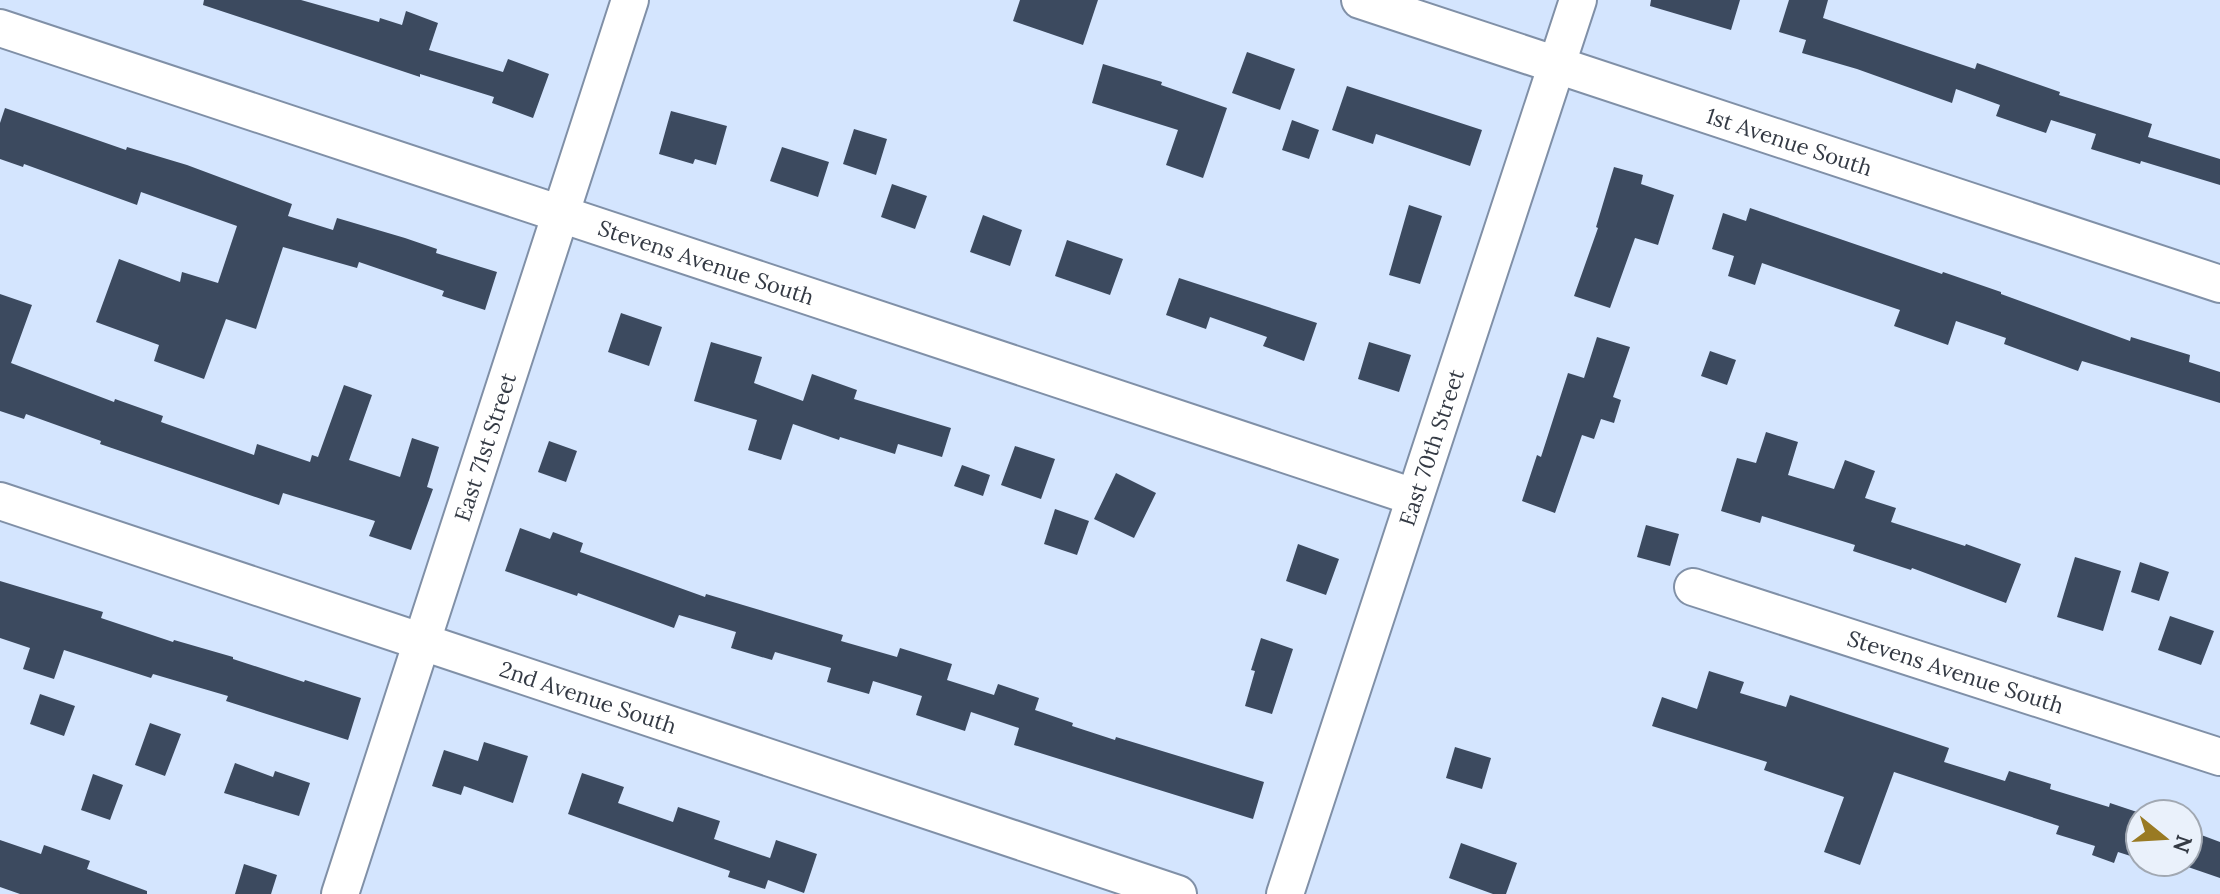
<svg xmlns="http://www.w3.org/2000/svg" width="2220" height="894" viewBox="0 0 2220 894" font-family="Lora,serif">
	<rect width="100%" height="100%" fill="#d4e5fe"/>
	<!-- building -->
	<path fill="#3c4a5f" d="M204,0H301L379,22L380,18L402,25L406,11L438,23L429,50L503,72L508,59L549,74L533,118L492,103L494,97L420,74V77L309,40L203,5Z
		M1020,0H1098L1083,45L1013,21Z
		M1651,0H1740L1731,30L1650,6Z
		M1789,0H1828L1823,18L1975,69L1977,63L2060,92L2059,95L2152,124L2148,137L2220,159V185L2141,161L2140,164L2091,149L2096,134L2051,120L2046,133L1996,116L2000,105L1956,89L1952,103L1857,69L1802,53L1806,40L1779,32Z
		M1247,52L1295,69L1280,110L1232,93Z
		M1103,64L1162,82L1161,85L1227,108L1203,178L1166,165L1178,130L1092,103Z
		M1347,86L1482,130L1470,166L1376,134L1373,144L1332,130Z
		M5,108L126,150L127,147L187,165L292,204L288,216L333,230L337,218L405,238L437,249L436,253L497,272L485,310L442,296L444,291L359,262L357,268L283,247L256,329L226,319L204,379L154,361L159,345L96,322L119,259L180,282L182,272L218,283L237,226L141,192L137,205L24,164L23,167L0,159V123Z
		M671,111L727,126L716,165L695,159L693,164L659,154Z
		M1292,120L1319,130L1309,159L1282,150Z
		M854,129L887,139L876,175L843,164Z
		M782,147L829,162L818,197L770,181Z
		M1614,167L1643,175L1641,184L1674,195L1658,245L1635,238L1610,308L1574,296L1598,228L1596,227Z
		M892,184L927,196L915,229L881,217Z
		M1409,205L1442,216L1420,284L1389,275Z
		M1750,208L1942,274L1943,272L2001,292V294L2130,341L2131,337L2190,355L2189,362L2220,372V403L2082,361L2078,371L2004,344L2006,338L1956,321L1948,345L1894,326L1900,310L1762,263L1755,285L1728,276L1734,256L1712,249L1723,213L1746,221Z
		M983,215L1022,230L1010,266L970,252Z
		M1067,240L1123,259L1110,295L1055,276Z
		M1179,278L1317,323L1304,361L1263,346L1267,337L1210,317L1206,329L1166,315Z
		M0,294L32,305L11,363L114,402L115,399L163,416L161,422L254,455L257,444L310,462L312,455L318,457L344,385L372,395L349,460L400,477L412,438L439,447L427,487L433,489L411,550L369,536L375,521L283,493L279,505L100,444L101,441L26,414L24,419L0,411Z
		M621,313L662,327L649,366L608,352Z
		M1597,337L1630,347L1613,397L1621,400L1614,423L1601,419L1594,439L1582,435L1555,513L1522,501L1537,455L1541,457L1568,373L1584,378Z
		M711,342L762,357L754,383L803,401L812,374L857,390L854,399L951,428L942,457L898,444L895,454L840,437L839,440L793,424L781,460L748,450L757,420L694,401Z
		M1369,342L1411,355L1399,392L1358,379Z
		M1710,351L1736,360L1727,385L1701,376Z
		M1766,432L1798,442L1788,475L1834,489L1845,460L1875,471L1865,498L1896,508L1891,522L1965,546L1966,544L2021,564L2006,603L1912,568L1911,570L1853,551L1855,545L1762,516L1760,523L1721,511L1737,458L1756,463Z
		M549,441L577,451L566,482L538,472Z
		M1015,446L1055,459L1041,499L1001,485Z
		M962,465L990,475L983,496L954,486Z
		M1116,473L1156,493L1134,538L1094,519Z
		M1055,509L1089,521L1077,555L1044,544Z
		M1646,525L1679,534L1670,566L1637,557Z
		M520,528L550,539L553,532L583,543L580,552L705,597L706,594L843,635L841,641L897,657L900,648L952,664L947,680L994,695L998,684L1039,698L1035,710L1073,723L1072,726L1115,740L1116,737L1264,782L1253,819L1014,745L1019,728L971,712L965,731L916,715L922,696L873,681L869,694L827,682L831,668L775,652L772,660L731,648L736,632L679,615L674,628L578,593L577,596L505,571Z
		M1298,544L1339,559L1326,595L1286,581Z
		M2075,557L2121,571L2103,631L2057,617Z
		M2140,562L2169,572L2159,601L2131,592Z
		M0,581L103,612L101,618L173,642L174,640L233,657V659L304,682L305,680L361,698L348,740L226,701L228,696L153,674L151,678L64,650L54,679L23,669L30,648L0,638Z
		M2170,616L2214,631L2201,665L2158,650Z
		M1261,638L1293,649L1272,714L1245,706L1255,671L1251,670Z
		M1709,671L1744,682L1740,693L1786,707L1790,695L1949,748L1944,762L2005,781L2009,771L2051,784L2050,789L2109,807L2110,803L2140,813V859L2118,852L2114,863L2092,855L2095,846L2056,834L2059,826L1894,772L1860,865L1824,852L1844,797L1764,770L1767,762L1652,726L1662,697L1697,709Z
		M40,694L75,706L64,736L30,724Z
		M150,723L181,734L165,776L135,765Z
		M484,742L528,756L513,803L464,786L461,795L432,786L444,750L478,761Z
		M1455,747L1491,758L1482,789L1446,778Z
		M235,763L273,777L275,771L310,783L299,816L224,793Z
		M582,773L624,787L618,803L673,822L678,807L720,821L714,839L770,858L776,840L817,854L804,893L768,880L765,889L728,877L730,871L568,814Z
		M93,774L123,785L110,820L81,810Z
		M2188,830L2220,842V878L2188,867Z
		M0,840L41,854L44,845L90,861L87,869L147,891V894H20L0,887Z
		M1461,843L1517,863L1506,894H1493L1449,878Z
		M244,864L277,875L271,894H235Z"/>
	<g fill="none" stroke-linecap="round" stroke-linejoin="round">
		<defs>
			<g id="minor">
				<path id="s1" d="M1360,0L2220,284"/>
				<path id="s2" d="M0,28L1414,497"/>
				<path id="s3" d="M0,501L1178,894"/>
				<path id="s4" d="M1693,587L2220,757"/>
				<path id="s5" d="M340,894L630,0"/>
				<path id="s6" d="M1285,894L1578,0"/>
			</g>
		</defs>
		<!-- minor casing -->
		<use href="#minor" stroke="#8090a7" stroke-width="40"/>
		<!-- minor -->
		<use href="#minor" stroke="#fff" stroke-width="36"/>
	</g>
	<g text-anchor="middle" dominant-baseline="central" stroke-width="8" stroke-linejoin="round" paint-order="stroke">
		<!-- street labels -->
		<g font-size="22" fill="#343a44" stroke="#eaf1fb">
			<text stroke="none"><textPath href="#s1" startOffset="452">1st Avenue South</textPath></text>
			<text stroke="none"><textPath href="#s2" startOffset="744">Stevens Avenue South</textPath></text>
			<text stroke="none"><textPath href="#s5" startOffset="470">East 71st Street</textPath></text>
			<text stroke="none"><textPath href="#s6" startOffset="470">East 70th Street</textPath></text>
			<text stroke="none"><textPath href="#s4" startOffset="276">Stevens Avenue South</textPath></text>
			<text stroke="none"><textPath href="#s3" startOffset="620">2nd Avenue South</textPath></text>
		</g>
	</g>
	<!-- north arrow -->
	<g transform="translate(2164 838) rotate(108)"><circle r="38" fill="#eaf1fb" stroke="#a1a8b2" stroke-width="2"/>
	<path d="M0-6L14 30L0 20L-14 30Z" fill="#997a23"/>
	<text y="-12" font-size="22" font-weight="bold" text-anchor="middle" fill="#343a44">N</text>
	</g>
</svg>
